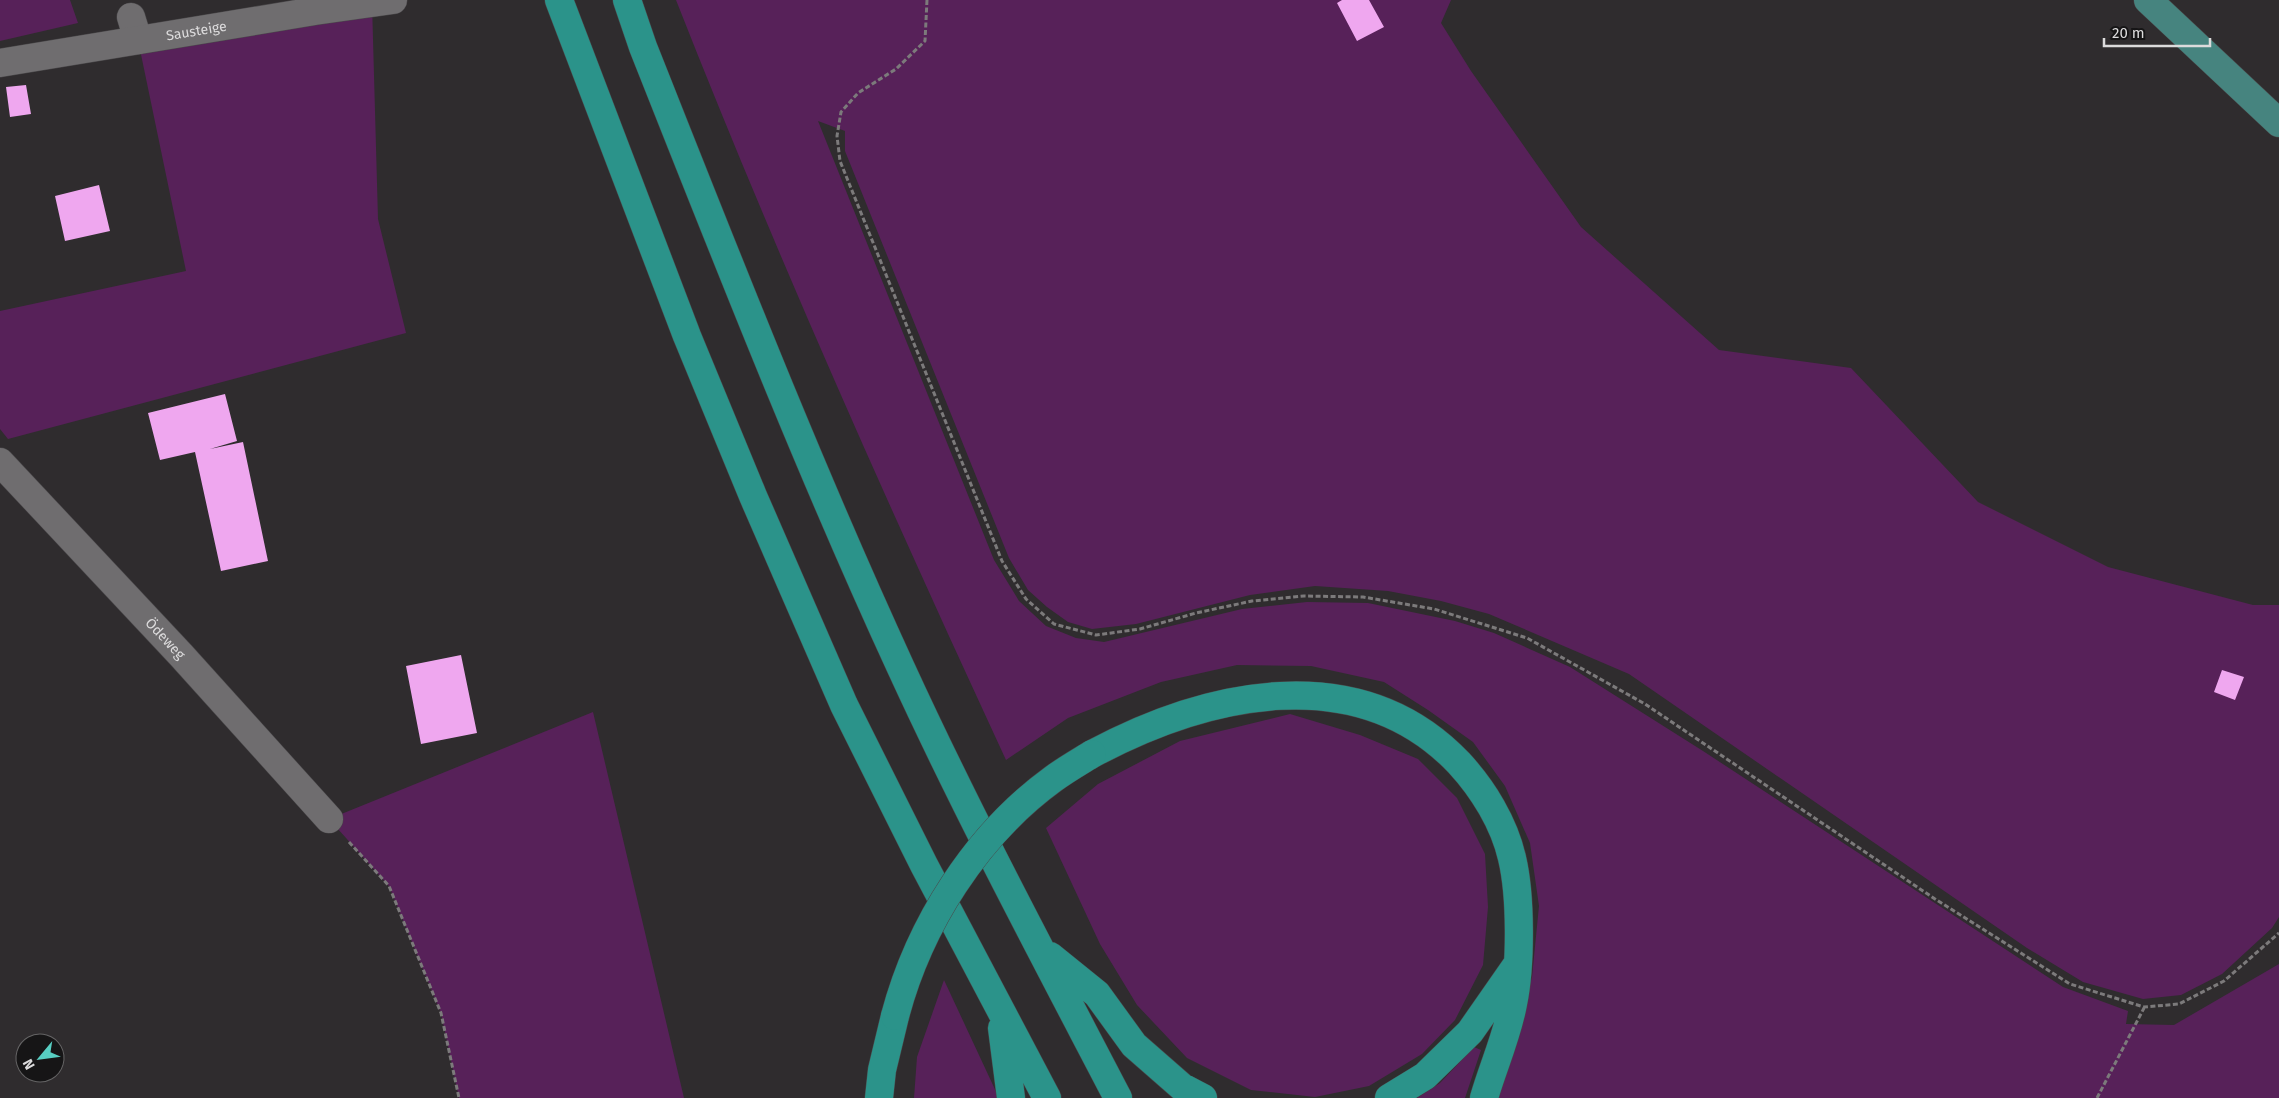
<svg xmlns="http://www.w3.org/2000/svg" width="2279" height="1098" viewBox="0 0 2279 1098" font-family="'Fira Sans',sans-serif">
	<rect width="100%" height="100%" fill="#2f2c2e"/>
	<!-- green -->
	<path fill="#572159" d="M0,0H70L78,23L0,41Z
		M676,0H1451L1441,23L1471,71L1581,227L1719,350L1851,368L1978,502L2108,567L2253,605H2279V917L2272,928L2222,974L2181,995L2143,999L2083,982L2027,948L1629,674L1489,614L1441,601L1388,591L1315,586L1250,595L1136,624L1092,629L1068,622L1047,607L1028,590L1009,558L845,151V131L818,121L994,560L1019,601L1046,626L1076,638L1104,642L1242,609L1307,602L1368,603L1455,621L1494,633L1570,667L1703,751L2063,987L2128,1011L2126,1024L2174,1025L2279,964V1098H1497L1532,977L1539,906L1530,843L1505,786L1473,742L1428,710L1384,682L1311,666L1237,665L1161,682L1068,718L1006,760C890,509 777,257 676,0Z
		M372,3L378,219L406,333L8,439L0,429V311L186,271L138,40Z
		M593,712L684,1098H459L441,1013L389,886L329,819Z
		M1290,714L1360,735L1418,759L1457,798L1485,854L1488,907L1483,965L1455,1020L1422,1054L1369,1086L1315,1097L1251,1090L1187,1058L1137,1005L1100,944L1046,828L1098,784L1180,741Z
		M944,980L999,1098H914L917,1057Z
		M1474,1047L1481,1050L1465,1098H1417L1440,1083Z"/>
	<!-- building -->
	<path fill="#efa7ef" d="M1342,0H1369L1384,27L1357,41L1337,3Z
		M26,85L31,114L10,117L6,87Z
		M99,185L110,231L65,241L55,196Z
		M225,394L237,441L210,449L243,442L268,561L221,571L195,452L160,460L148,413Z
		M461,655L477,733L421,744L406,666Z
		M2222,670L2244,677L2235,700L2214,692Z"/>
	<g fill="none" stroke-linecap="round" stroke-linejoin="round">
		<defs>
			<g id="minor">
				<path d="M131,17L138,40"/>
				<path id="s1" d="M0,63L315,11L393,0"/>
				<path id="s2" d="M0,462L181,655L329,819"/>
			</g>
			<path id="major" d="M2148,0L2279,123"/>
			<path id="highway" d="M559,0L687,336L753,496L844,705L924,865L1047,1098
				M627,0L643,47C726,256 807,464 901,668C968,814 1044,956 1118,1098
				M1092,754C1206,693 1358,657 1459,763C1483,789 1504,823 1512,858C1521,896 1521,965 1513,1004C1507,1036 1493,1067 1484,1098
				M1050,956L1097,994L1134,1045L1182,1087L1203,1098
				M1002,1028L1011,1098
				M879,1098L882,1070L895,1016
				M1389,1098L1425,1076L1470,1032L1516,966"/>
		</defs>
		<!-- minor casing -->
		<use href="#minor" stroke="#4a484a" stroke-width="29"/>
		<!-- major casing -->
		<use href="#major" stroke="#4a484a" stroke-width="29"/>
		<!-- highway casing -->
		<use href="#highway" stroke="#4a484a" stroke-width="29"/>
		<!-- path -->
		<path stroke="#7c7a7b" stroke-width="3" stroke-dasharray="5 2.5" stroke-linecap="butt" d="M927,0L925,41L896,69L858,93L841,112L837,136L840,161L1002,561L1026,599L1054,624L1096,635L1140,629L1196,613L1252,601L1304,596L1363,597L1434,609L1527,638L1645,704L1935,899L2070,984L2144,1007L2179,1004L2224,981L2279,933
			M349,842L389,886L441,1013L459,1098
			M2097,1098L2144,1008"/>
		<!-- minor -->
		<use href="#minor" stroke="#6f6d6f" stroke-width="28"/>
		<!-- major -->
		<use href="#major" stroke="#46847f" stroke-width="28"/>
		<!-- highway -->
		<use href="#highway" stroke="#2b938a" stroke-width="28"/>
		<defs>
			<path id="highway-bridge" d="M895,1016C919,925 976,835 1053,779C1065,770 1079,762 1092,754"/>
		</defs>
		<!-- highway-bridge casing -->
		<use href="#highway-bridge" stroke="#4a484a" stroke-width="29" stroke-linecap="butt"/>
		<!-- highway-bridge -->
		<use href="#highway-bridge" stroke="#2b938a" stroke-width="28"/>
	</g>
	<g text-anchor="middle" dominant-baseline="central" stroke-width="5" stroke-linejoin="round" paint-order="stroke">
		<!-- street labels -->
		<g font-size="14" fill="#dcdbdc" stroke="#161516">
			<text stroke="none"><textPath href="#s1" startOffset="199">Sausteige</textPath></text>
			<text stroke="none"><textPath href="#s2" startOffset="242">Ödeweg</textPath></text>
		</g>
	</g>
	<!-- north arrow -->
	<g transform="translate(40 1058) rotate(241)"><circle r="24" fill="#161516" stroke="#656465"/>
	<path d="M0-4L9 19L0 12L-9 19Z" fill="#57cec2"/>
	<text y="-8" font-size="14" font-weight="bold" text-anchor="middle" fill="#dcdbdc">N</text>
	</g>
	<!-- scale -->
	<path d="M2104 38v8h106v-8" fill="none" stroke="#dcdbdc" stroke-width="2.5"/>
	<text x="2112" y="38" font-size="15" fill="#dcdbdc" stroke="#161516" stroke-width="4" paint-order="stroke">20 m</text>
</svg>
